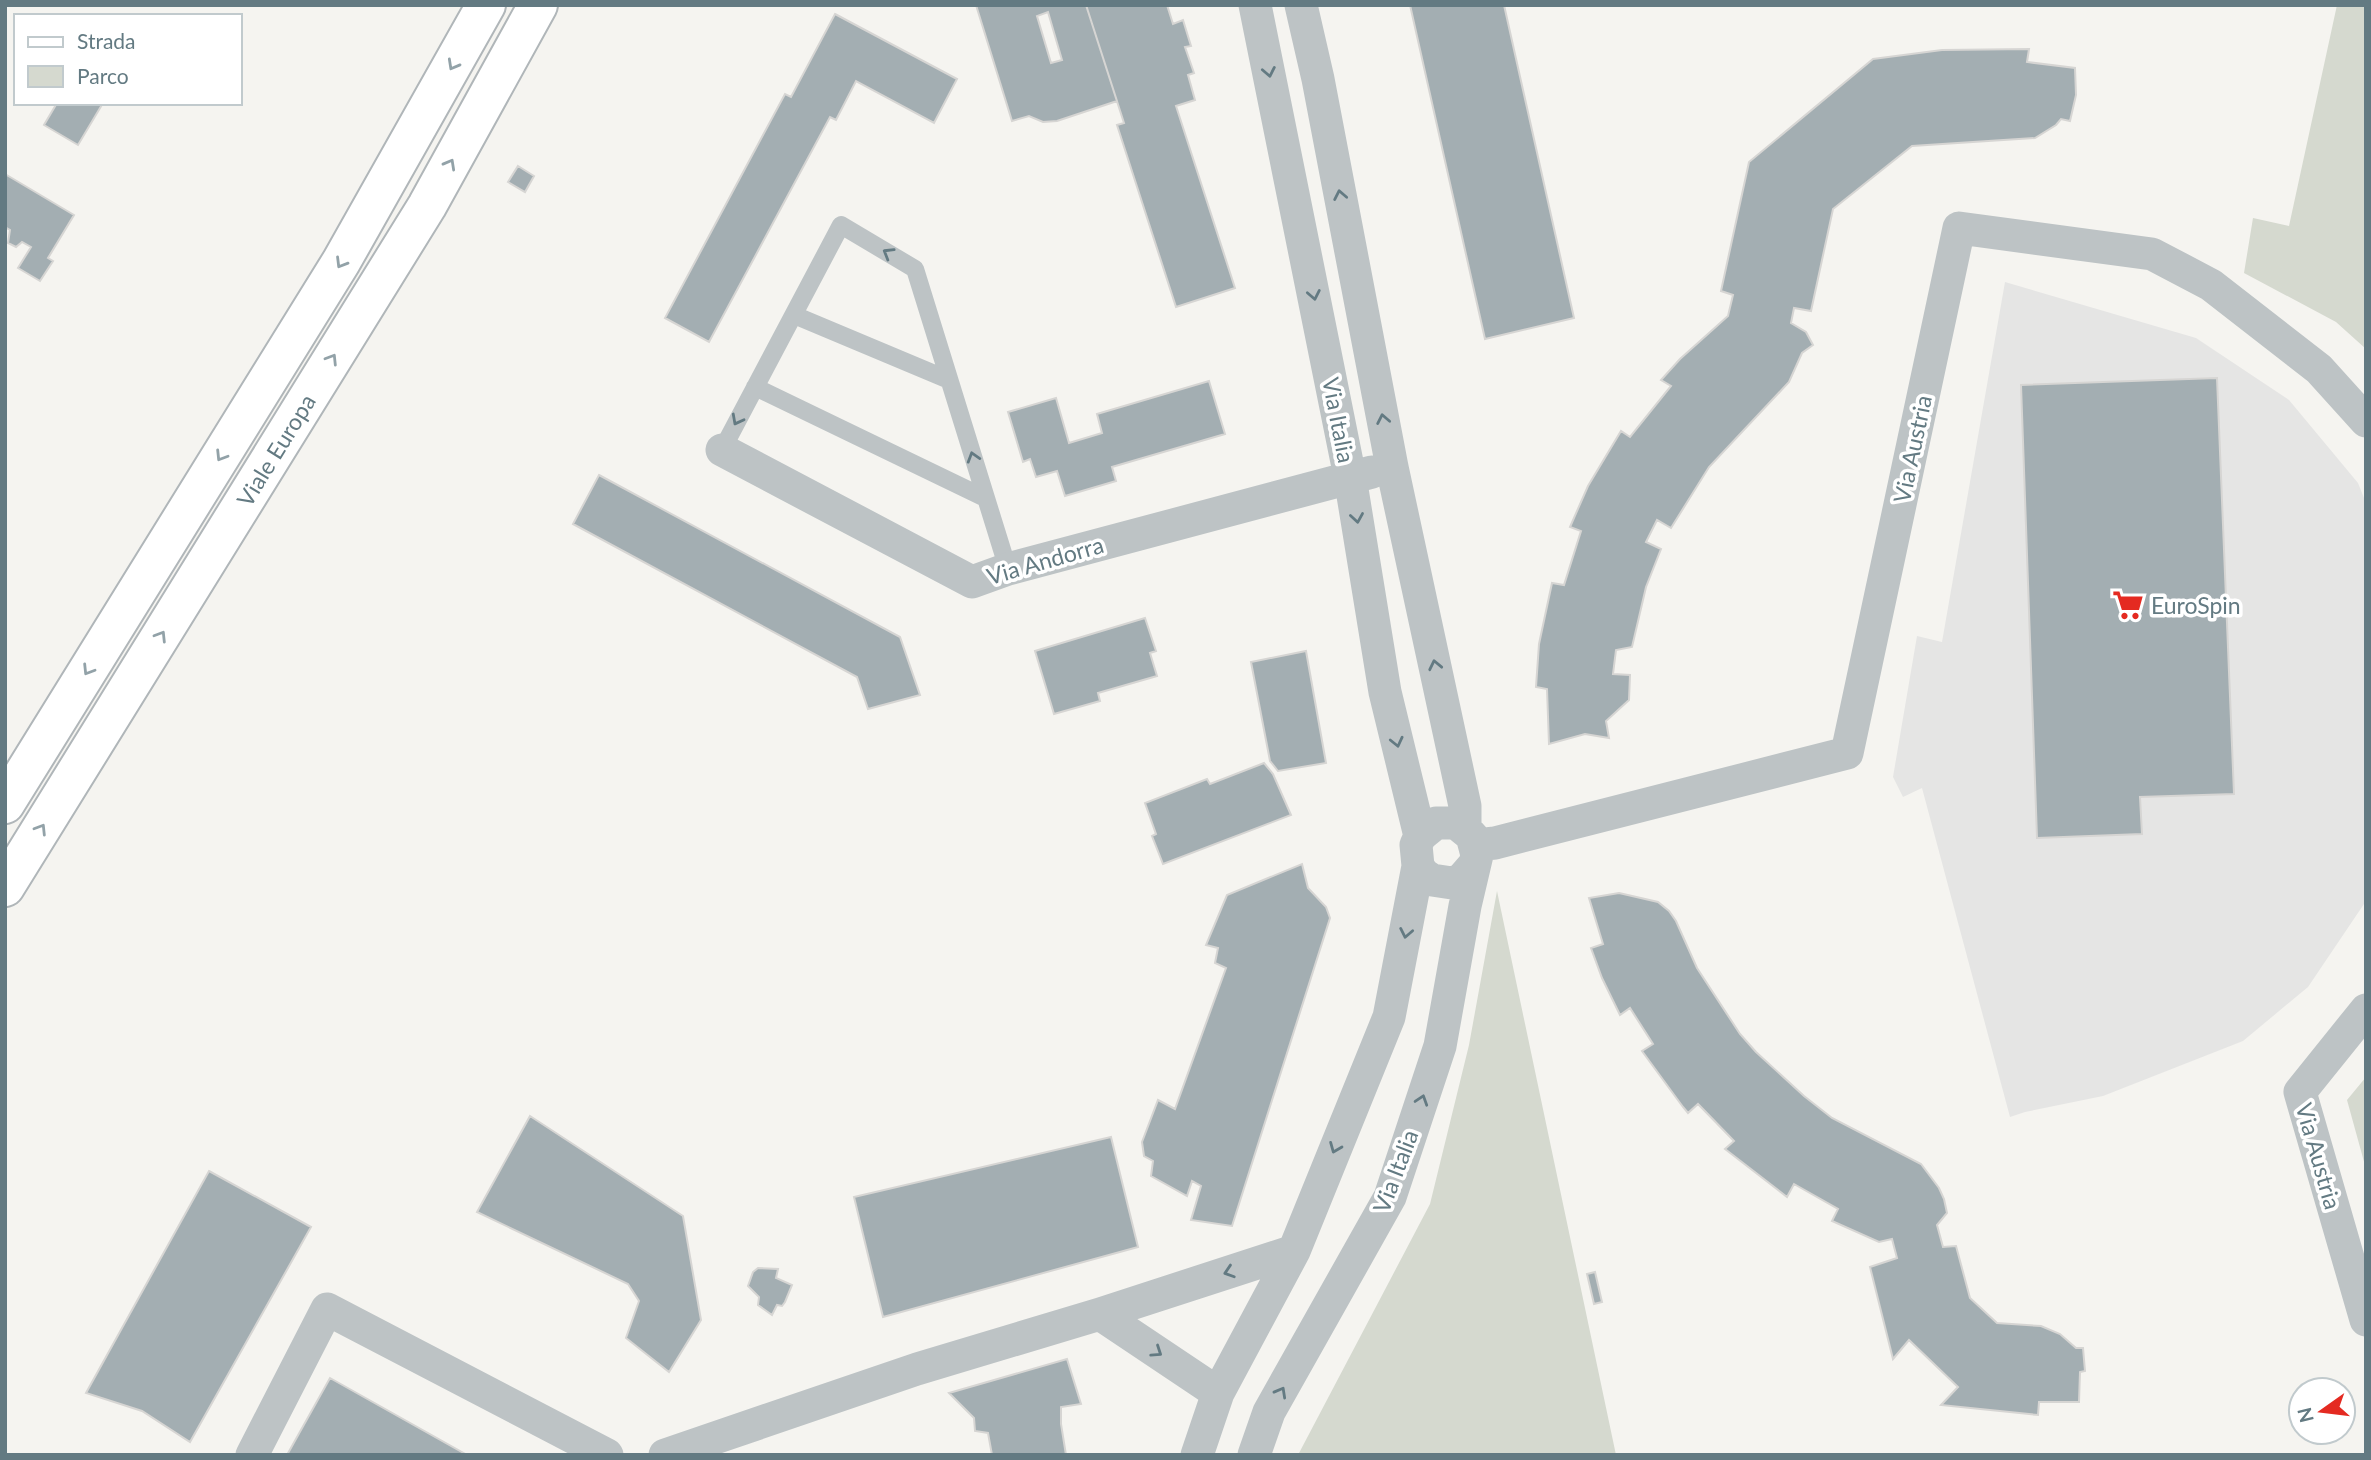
<svg xmlns="http://www.w3.org/2000/svg" width="2371" height="1460" viewBox="0 0 2371 1460" font-family="Lato,sans-serif">
	<rect width="100%" height="100%" fill="#f5f4f0"/>
	<!-- built -->
	<path fill="#e5e5e4" d="M2005,282L2196,338L2289,400L2358,483L2366,503V901L2308,987L2243,1041L2103,1096L2025,1112L2010,1117L1922,788L1903,797L1893,777L1917,636L1942,642Z"/>
	<!-- green -->
	<path fill="#d5d9cf" d="M2337,5H2366V349L2336,322L2244,273L2253,218L2289,226Z
		M1497,891L1616,1455H1298L1430,1204L1469,1045Z
		M2366,1077V1169L2347,1100Z"/>
	<!-- building -->
	<path fill="#a3aeb2" stroke="#d6d5d3" stroke-width="2" fill-rule="evenodd" d="M976,5H1086L1117,101L1057,121L1043,122L1029,116L1012,121ZM1048,12L1062,60L1051,63L1037,16Z
		M1086,5H1167L1173,24L1183,20L1191,46L1185,47L1194,73L1188,75L1195,100L1176,106L1235,288L1176,307L1117,125L1124,123Z
		M1410,5H1504L1574,318L1485,339Z
		M835,14L957,79L934,123L856,81L836,120L830,117L709,342L665,318L785,94L791,97Z
		M2029,49L2027,62L2075,68L2076,95L2070,121L2061,119L2056,125L2035,138L1912,146L1833,209L1811,311L1794,308L1791,323L1806,332L1813,345L1802,353L1789,382L1709,467L1671,528L1657,520L1646,542L1661,549L1646,587L1632,647L1616,650L1613,674L1630,675L1629,700L1606,721L1609,738L1585,734L1549,744L1547,689L1536,687L1539,644L1552,583L1564,585L1581,531L1570,527L1588,486L1621,431L1630,437L1671,386L1661,380L1680,359L1728,316L1733,295L1721,291L1749,162L1873,59L1942,50Z
		M57,103H103L78,145L44,125Z
		M518,166L534,176L525,192L508,182Z
		M5,174L74,215L48,258L53,261L40,281L18,268L31,247L22,242L16,247L8,243L10,230L5,227Z
		M2217,378L2234,794L2140,797L2142,834L2037,838L2021,385Z
		M1209,381L1225,434L1112,467L1116,481L1065,496L1057,471L1036,477L1030,459L1023,462L1008,412L1056,398L1069,443L1102,433L1097,414Z
		M599,475L900,637L920,695L868,709L857,677L573,524Z
		M1145,618L1156,651L1150,653L1157,676L1098,693L1100,701L1054,714L1035,651Z
		M1306,651L1326,763L1278,771L1270,761L1251,662Z
		M1264,763L1273,774L1291,815L1163,864L1152,836L1156,834L1145,803L1207,779L1210,784Z
		M1302,864L1308,888L1326,907L1330,918L1232,1226L1191,1220L1201,1186L1192,1181L1187,1196L1151,1176L1153,1161L1144,1156L1142,1142L1158,1100L1175,1109L1226,968L1215,963L1218,948L1206,945L1227,895Z
		M1619,893L1658,902L1669,911L1676,921L1697,968L1740,1034L1756,1052L1804,1096L1832,1118L1921,1164L1939,1188L1944,1199L1947,1213L1937,1225L1943,1247L1956,1246L1970,1298L1997,1323L2041,1326L2060,1334L2076,1348H2083L2085,1371L2080,1372L2079,1402H2039L2038,1415L1941,1405L1958,1387L1909,1340L1893,1359L1870,1267L1897,1258L1892,1239L1879,1242L1832,1221L1838,1209L1794,1184L1787,1197L1725,1149L1734,1141L1698,1104L1688,1113L1683,1107L1642,1051L1653,1044L1630,1008L1620,1015L1602,978L1591,948L1603,944L1589,898Z
		M530,1116L683,1216L701,1320L669,1372L626,1338L639,1301L628,1284L477,1212Z
		M1111,1137L1138,1247L883,1317L854,1197Z
		M209,1171L311,1227L190,1442L142,1411L86,1393Z
		M758,1268L778,1269L776,1278L792,1285L785,1302L782,1306L777,1305L772,1315L758,1305L759,1297L748,1286L753,1272Z
		M1595,1272L1602,1302L1594,1304L1587,1274Z
		M1067,1359L1081,1404L1061,1407V1424L1066,1455H992L988,1433L975,1431L974,1418L949,1393Z
		M330,1378L467,1455H287Z"/>
	<g fill="none" stroke-linecap="round" stroke-linejoin="round">
		<defs>
			<g id="primary">
				<path d="M5,804L341,262L486,5"/>
				<path id="s1" d="M5,887L427,206L538,5"/>
			</g>
		</defs>
		<!-- primary casing -->
		<use href="#primary" stroke="#b0b6b9" stroke-width="42"/>
		<!-- lane -->
		<path stroke="#bdc3c5" stroke-width="18" d="M794,315L949,380
			M755,387L985,498
			M722,450L841,225L915,269L1008,569"/>
		<!-- street -->
		<path stroke="#bdc3c5" stroke-width="33" d="M1255,5L1350,477L1385,692L1420,836
			M1301,5L1318,79L1392,467L1465,806V828
			M722,450L972,582L1008,569L1372,472
			M1476,845L1495,843L1847,753L1959,228L2152,254L2211,285L2319,369L2366,421
			M2366,1010L2300,1092L2366,1320
			M1100,1314L1218,1393
			M252,1455L327,1309L607,1455
			M665,1455L917,1369L1100,1314L1294,1251
			M1197,1455L1218,1393L1294,1251L1389,1017L1418,866
			M1254,1455L1269,1412L1390,1197L1440,1046L1465,906L1477,855L1472,836L1456,823H1436L1420,836L1416,845L1418,866L1423,874L1432,880L1452,883L1461,880L1474,865"/>
		<!-- primary -->
		<use href="#primary" stroke="#fff" stroke-width="38"/>
	</g>
	<!-- one-way arrows -->
	<defs><path id="oneway-chevron" d="M-2-3.5L2.5 0L-2 3.5" fill="none" stroke-width="1.6" stroke-linecap="round" stroke-linejoin="round" transform="scale(1.75)"/></defs>
	<g stroke="#92a2a8">
		<use href="#oneway-chevron" transform="translate(453 65) rotate(119)"/>
		<use href="#oneway-chevron" transform="translate(450 164) rotate(-61)"/>
		<use href="#oneway-chevron" transform="translate(341 263) rotate(121)"/>
		<use href="#oneway-chevron" transform="translate(332 359) rotate(-58)"/>
		<use href="#oneway-chevron" transform="translate(221 456) rotate(122)"/>
		<use href="#oneway-chevron" transform="translate(161 636) rotate(-58)"/>
		<use href="#oneway-chevron" transform="translate(88 670) rotate(122)"/>
		<use href="#oneway-chevron" transform="translate(41 829) rotate(-58)"/>
	</g>
	<g stroke="#637a82">
		<use href="#oneway-chevron" transform="translate(1269 72) rotate(79)"/>
		<use href="#oneway-chevron" transform="translate(1340 195) rotate(-101)"/>
		<use href="#oneway-chevron" transform="translate(888 253) rotate(-149)"/>
		<use href="#oneway-chevron" transform="translate(1314 295) rotate(79)"/>
		<use href="#oneway-chevron" transform="translate(1383 419) rotate(-101)"/>
		<use href="#oneway-chevron" transform="translate(737 420) rotate(118)"/>
		<use href="#oneway-chevron" transform="translate(973 457) rotate(-107)"/>
		<use href="#oneway-chevron" transform="translate(1357 518) rotate(81)"/>
		<use href="#oneway-chevron" transform="translate(1435 665) rotate(-102)"/>
		<use href="#oneway-chevron" transform="translate(1397 742) rotate(77)"/>
		<use href="#oneway-chevron" transform="translate(1406 933) rotate(101)"/>
		<use href="#oneway-chevron" transform="translate(1422 1100) rotate(-72)"/>
		<use href="#oneway-chevron" transform="translate(1335 1148) rotate(112)"/>
		<use href="#oneway-chevron" transform="translate(1229 1272) rotate(162)"/>
		<use href="#oneway-chevron" transform="translate(1157 1352) rotate(34)"/>
		<use href="#oneway-chevron" transform="translate(1281 1392) rotate(-61)"/>
	</g>
	<!-- icons -->
	<defs>
		<symbol id="supermarket-bare" viewBox="-9 -9 18 18"><path d="M-6-5.5h2.5l.6 2H6L4.5 2H-2.5L-4.4-4H-6ZM-1.5 3.2a1.3 1.3 0 1 0 .1 0ZM3 3.2a1.3 1.3 0 1 0 .1 0Z" fill="#e42a21" stroke="#fff" stroke-width="2.5" paint-order="stroke"/></symbol>
	</defs>
	<g fill-rule="evenodd">
		<use href="#supermarket-bare" x="2106" y="583" width="44" height="44"/>
	</g>
	<g text-anchor="middle" dominant-baseline="central" stroke-width="7" stroke-linejoin="round" paint-order="stroke">
		<!-- street labels -->
		<g font-size="23" fill="#637a82" stroke="#fff">
			<text transform="translate(1339 420) rotate(79)">Via Italia</text>
			<text stroke="none"><textPath href="#s1" startOffset="514">Viale Europa</textPath></text>
			<text transform="translate(1912 449) rotate(-78)">Via Austria</text>
			<text transform="translate(1045 560) rotate(-16)">Via Andorra</text>
			<text transform="translate(2319 1156) rotate(74)">Via Austria</text>
			<text transform="translate(1395 1171) rotate(-69)">Via Italia</text>
		</g>
		<!-- poi labels -->
		<g font-size="23" fill="#637a82" stroke="#fff" text-anchor="start">
			<text x="2151" y="605">EuroSpin</text>
		</g>
	</g>
	<!-- border -->
	<rect width="2371" height="1460" fill="none" stroke="#637a82" stroke-width="14"/>
	<!-- legend -->
	<rect x="14" y="14" width="228" height="91" fill="#ffffff" stroke="#c1cacd" stroke-width="2"/>
	<rect x="28" y="37" width="35" height="10" fill="#ffffff" stroke="#c1cacd" stroke-width="2"/>
	<text x="77" y="49" font-size="21" fill="#637a82">Strada</text>
	<rect x="28" y="66" width="35" height="21" fill="#d5d9cf" stroke="#c1cacd" stroke-width="2"/>
	<text x="77" y="84" font-size="21" fill="#637a82">Parco</text>
	<!-- north arrow -->
	<g transform="translate(2322 1411) rotate(256)"><circle r="33" fill="#ffffff" stroke="#c1cacd" stroke-width="2"/>
	<path d="M0-5L12 26L0 18L-12 26Z" fill="#e42a21"/>
	<text y="-10" font-size="19" font-weight="bold" text-anchor="middle" fill="#637a82">N</text>
	</g>
</svg>
